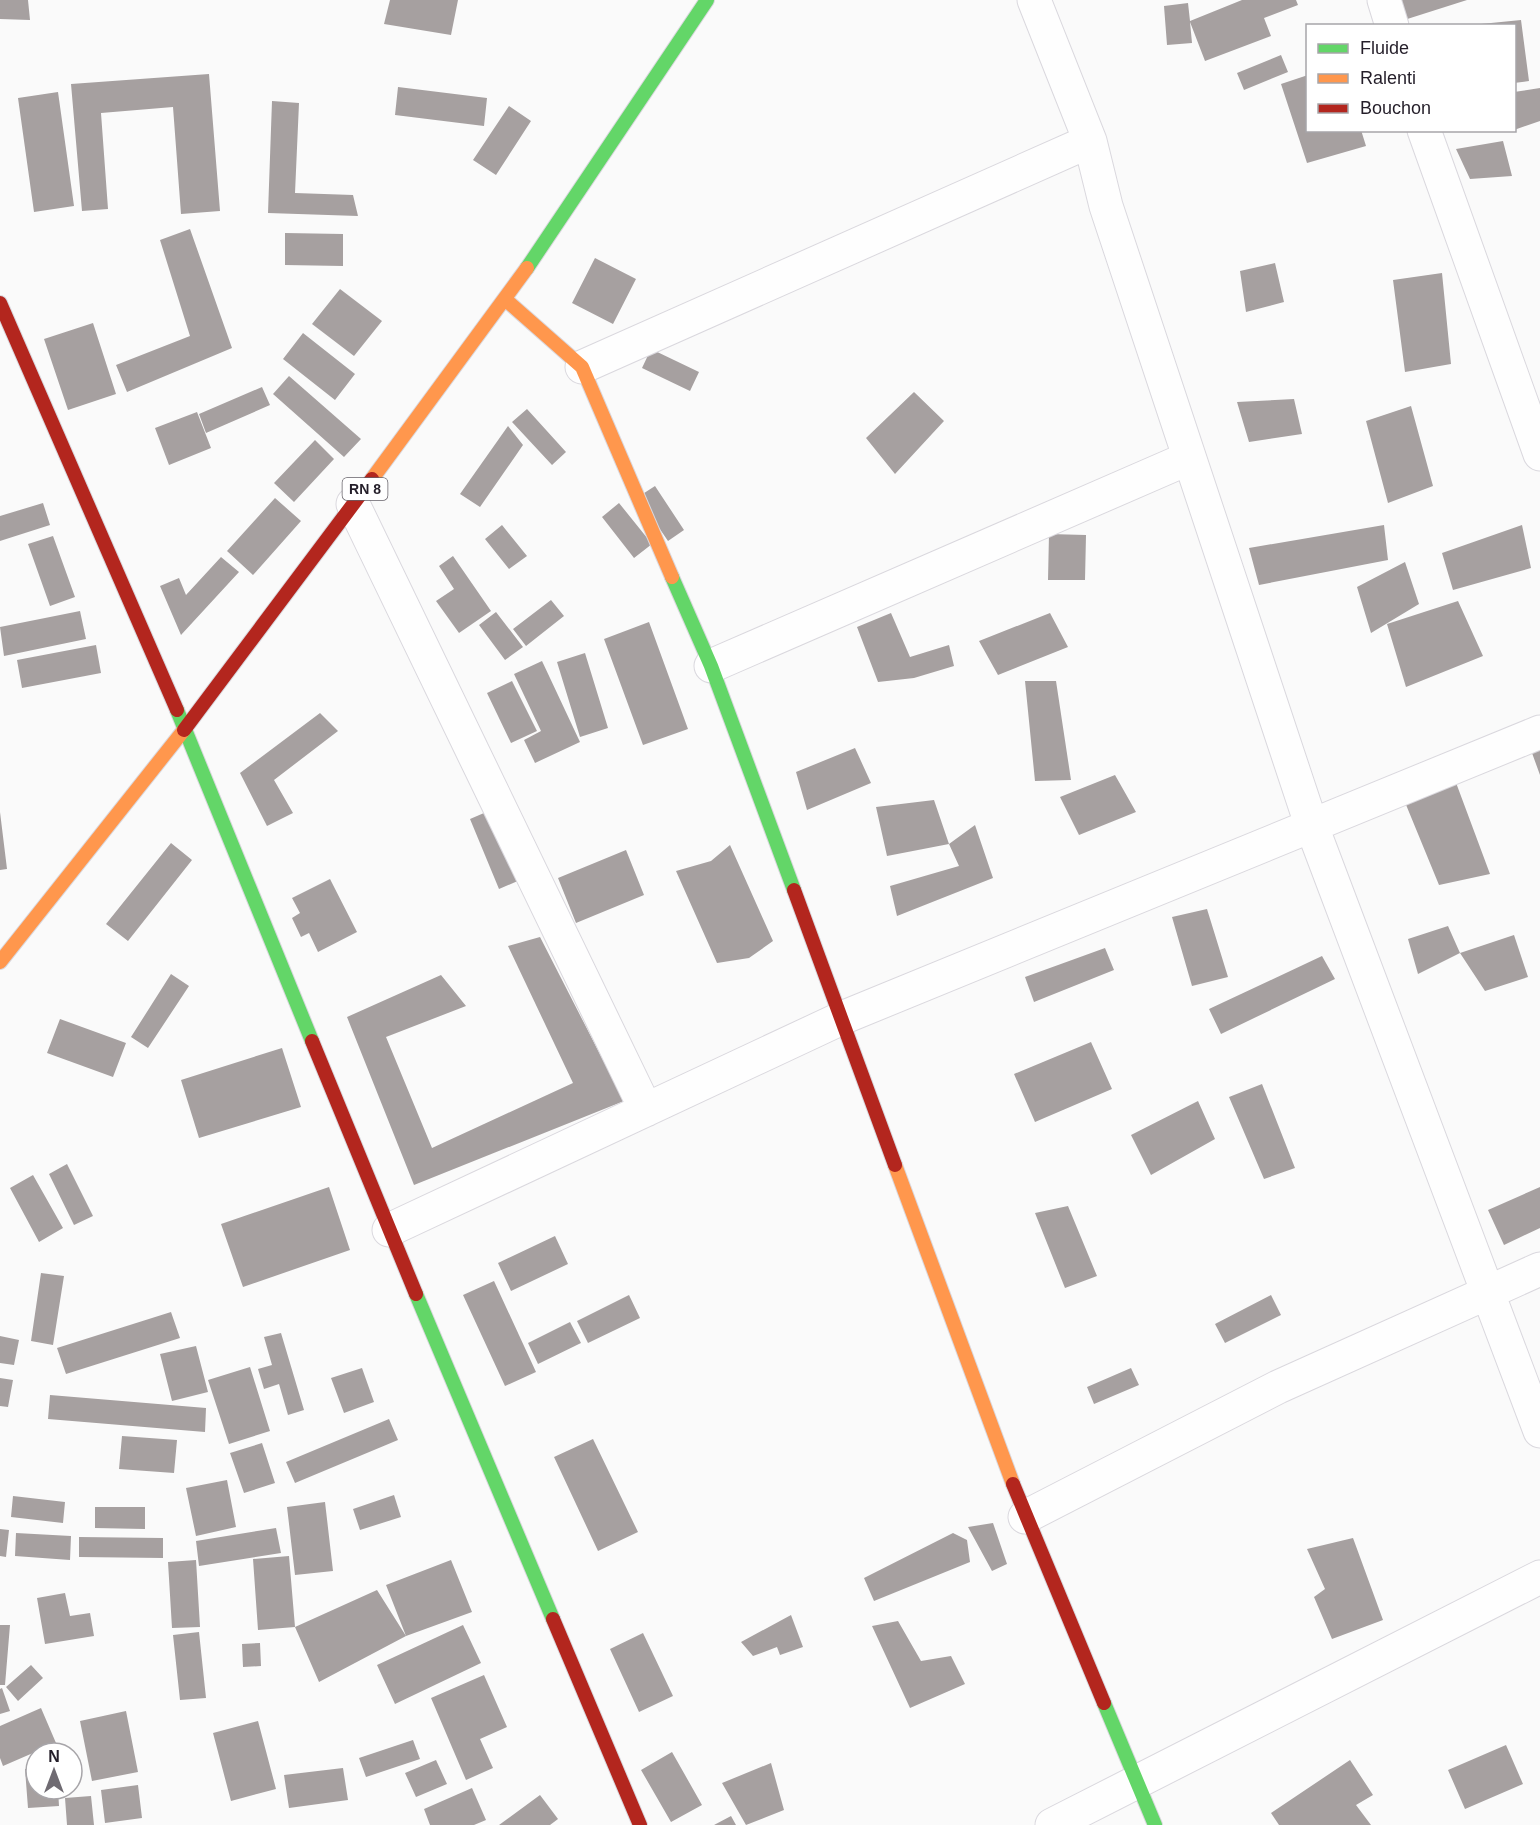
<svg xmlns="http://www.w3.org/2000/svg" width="1540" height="1825" viewBox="0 0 1540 1825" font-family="Helvetica,sans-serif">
	<rect width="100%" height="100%" fill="#fafafa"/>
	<!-- building -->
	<path fill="#a6a0a0" d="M0,0H28L30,20L0,19Z
		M390,0H458L451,35L384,24Z
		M1242,0H1296L1298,5L1264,18L1271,36L1205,61L1190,22L1192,43L1167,45L1164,6L1188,3L1190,21Z
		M1394,0H1467L1401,21Z
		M1521,20L1529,81L1514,83V26L1481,24Z
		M1281,55L1288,72L1244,90L1237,73Z
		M209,74L220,211L181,214L173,107L101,113L108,209L82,211L71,84Z
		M1308,75V130H1361L1366,146L1307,163L1281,84Z
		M398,87L487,98L484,126L395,115Z
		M1540,88V121L1514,130V92Z
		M58,92L74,206L34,212L18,98Z
		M272,101L299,103L295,193L353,195L358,216L268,213Z
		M509,106L531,121L496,175L473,160Z
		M1503,141L1512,176L1470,179L1456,149Z
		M190,229L232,348L127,392L116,365L190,336L160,240Z
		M285,233L343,234V266L285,265Z
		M595,258L636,279L613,324L572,303Z
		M1275,263L1284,302L1246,312L1240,271Z
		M1442,273L1451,364L1405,372L1393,280Z
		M340,289L382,321L354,356L312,324Z
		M93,323L116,394L68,410L44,339Z
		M303,333L355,374L335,400L283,359Z
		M651,349L699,372L690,391L642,368Z
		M289,376L361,439L344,457L273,394Z
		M262,387L270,405L206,433L199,414Z
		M914,392L944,421L895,474L866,438Z
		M1294,399L1302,434L1249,442L1237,402Z
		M1411,406L1433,486L1388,503L1366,421Z
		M527,409L566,452L552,465L512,422Z
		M197,412L211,448L169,465L155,428Z
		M508,426L523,445L480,507L460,494Z
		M315,440L334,459L294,502L274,483Z
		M655,486L684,530L668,541L638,497Z
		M275,498L301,521L253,575L227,551Z
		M43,503L50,525L0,541V516Z
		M619,503L652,544L634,558L602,517Z
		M502,525L527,556L509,569L485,539Z
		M1384,525L1388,560L1259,585L1249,548Z
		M1522,525L1531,568L1453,590L1442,553Z
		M1049,534L1086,535L1085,580H1048Z
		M53,536L75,597L50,606L28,544Z
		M453,556L491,611L459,633L436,601L454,589L439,566Z
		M221,557L239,572L181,635L160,586L179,578L186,595Z
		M1405,562L1419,604L1371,633L1357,587Z
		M551,600L564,616L526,646L513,629Z
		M1458,601L1483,656L1406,687L1387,624Z
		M80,611L86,639L4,656L0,627Z
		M496,612L523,647L505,660L479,625Z
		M891,613L910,657L949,645L954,666L914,678L878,682L857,627Z
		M1050,613L1068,647L998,675L979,641Z
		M649,622L688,729L643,745L604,639Z
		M96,645L101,673L22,688L17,660Z
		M585,653L608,728L580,737L557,662Z
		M542,661L580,742L535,763L524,740L541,731L514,674Z
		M512,681L537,731L511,743L487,693Z
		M1025,681H1056L1071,780L1035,781Z
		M320,713L338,731L274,780L293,813L267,826L240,773Z
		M855,748L871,783L807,810L796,772Z
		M1540,750V775L1532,753Z
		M1115,775L1136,812L1079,835L1060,797Z
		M1455,780L1490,874L1439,885L1402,795Z
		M934,800L949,844L975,825L993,878L897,916L890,886L959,866L949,844L887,856L876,807Z
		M491,810L520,880L499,889L470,819Z
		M0,812L7,869L0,870Z
		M171,843L192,860L128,941L106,924Z
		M730,845L773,941L749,958L717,963L676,871L711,861Z
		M626,850L644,895L576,923L558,878Z
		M330,879L357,932L318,952L309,933L301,937L292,918L300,913L292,898Z
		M1207,909L1228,977L1192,986L1172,917Z
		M1448,926L1460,953L1418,974L1408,939Z
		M1514,935L1528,977L1485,991L1460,953Z
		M540,937L624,1101L414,1185L347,1017L441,975L466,1006L386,1037L432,1148L573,1083L508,946Z
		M1105,948L1114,970L1034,1002L1025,977Z
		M1322,956L1335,979L1221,1034L1209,1009Z
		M171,974L189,986L148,1048L131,1037Z
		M60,1019L126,1043L113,1077L47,1053Z
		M1091,1042L1112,1089L1035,1122L1014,1074Z
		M282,1048L301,1107L199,1138L181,1080Z
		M1262,1084L1295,1168L1264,1179L1229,1097Z
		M1198,1101L1215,1139L1151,1175L1131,1135Z
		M67,1164L93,1216L74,1225L49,1174Z
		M33,1175L63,1228L39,1242L10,1188Z
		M329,1187L350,1250L243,1287L221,1224Z
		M1540,1187V1228L1504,1245L1488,1210Z
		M1068,1206L1097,1276L1065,1288L1035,1213Z
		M555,1236L568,1264L511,1291L498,1263Z
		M41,1273L64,1276L53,1345L31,1341Z
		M494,1281L536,1372L505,1386L463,1295Z
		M629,1295L640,1318L588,1343L577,1321Z
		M1271,1295L1281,1315L1225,1343L1215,1324Z
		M171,1312L180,1338L66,1374L57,1348Z
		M570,1322L581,1343L538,1364L528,1343Z
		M281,1333L304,1410L288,1415L279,1384L264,1389L258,1369L272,1365L264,1337Z
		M0,1336L19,1340L14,1365L0,1363Z
		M196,1346L208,1392L172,1401L160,1354Z
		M250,1367L270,1431L229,1444L208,1380Z
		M362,1368L374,1402L344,1413L331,1378Z
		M1131,1368L1139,1385L1094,1404L1087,1387Z
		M0,1378L13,1380L8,1407L0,1406Z
		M50,1395L206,1408L205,1432L48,1419Z
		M389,1419L398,1440L295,1483L286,1462Z
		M122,1436L177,1440L174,1473L119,1469Z
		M593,1439L638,1532L598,1551L554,1457Z
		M262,1443L275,1483L244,1493L230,1453Z
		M227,1480L236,1527L196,1536L186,1488Z
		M394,1495L401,1517L360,1530L353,1509Z
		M13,1496L65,1502L63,1523L11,1517Z
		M325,1502L333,1571L295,1575L287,1507Z
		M95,1507H145V1529L95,1528Z
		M993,1523L1007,1564L992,1571L968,1527Z
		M276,1528L281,1553L199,1566L196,1541Z
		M0,1529L9,1530L6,1557L0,1556Z
		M16,1533L71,1536L70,1560L15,1556Z
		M953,1533L967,1540L970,1562L874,1601L864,1578Z
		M79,1537L163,1538V1558L79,1557Z
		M1353,1538L1383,1620L1332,1639L1314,1597L1325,1589L1307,1549Z
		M289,1556L295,1627L377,1590L406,1636L319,1682L295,1627L258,1630L253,1559Z
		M196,1560L200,1627L172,1628L168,1562Z
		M451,1560L472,1612L406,1636L386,1585Z
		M65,1593L70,1616L90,1613L94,1636L45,1644L37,1598Z
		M791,1615L803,1647L780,1655L777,1647L753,1656L741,1642Z
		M898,1621L921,1661L951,1656L965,1684L910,1708L872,1626Z
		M0,1625H10L5,1685H0Z
		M463,1625L481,1663L395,1704L377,1665Z
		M199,1632L206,1698L180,1700L173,1635Z
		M643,1633L673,1696L639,1712L610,1649Z
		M260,1643L261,1666L243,1667L242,1644Z
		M31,1665L43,1678L18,1701L6,1687Z
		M484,1675L507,1727L480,1739L493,1768L466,1780L431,1698Z
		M2,1688L10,1711L0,1714V1689Z
		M41,1708L56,1743L3,1766L0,1758V1726Z
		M126,1711L138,1772L92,1781L80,1721Z
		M258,1721L276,1789L231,1801L213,1733Z
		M413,1740L420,1759L366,1777L359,1758Z
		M1506,1745L1523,1784L1465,1809L1448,1770Z
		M672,1752L702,1805L671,1822L641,1770Z
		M436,1760L447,1784L416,1797L405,1773Z
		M1350,1760L1373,1795L1356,1805L1371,1825H1279L1271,1813Z
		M771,1763L784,1810L746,1825L722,1783Z
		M36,1768V1789H58L59,1806L28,1808L25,1769Z
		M343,1768L348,1800L289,1808L284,1775Z
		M138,1785L142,1818L105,1823L101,1790Z
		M472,1788L486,1820L474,1825H430L424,1809Z
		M540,1795L558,1819L550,1825H499Z
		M91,1796L94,1825H67L65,1798Z
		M731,1816L736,1825H714Z"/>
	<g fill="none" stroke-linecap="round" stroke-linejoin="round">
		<defs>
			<path id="street" d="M1034,0L1090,141L1106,206L1311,824L1540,1431
				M1384,0L1392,26
				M1424,130L1540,454
				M582,367L1090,141
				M353,504L646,1110
				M711,666L1189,458
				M389,1230L842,1018L1540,732
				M1025,1517L1278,1387L1540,1269
				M1052,1825L1540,1577"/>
			<path id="fast" d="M527,268L707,0
				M672,577L711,666L794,890
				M177,710L312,1041
				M416,1294L553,1619
				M1104,1703L1155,1825"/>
			<path id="slow" d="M506,300L582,367L672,577
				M372,479L527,268
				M0,962L184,730
				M895,1165L1013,1484"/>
			<path id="jam" d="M0,303L177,710
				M184,730L372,479
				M794,890L895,1165
				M312,1041L416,1294
				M1013,1484L1104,1703
				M553,1619L640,1825"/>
		</defs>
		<!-- street casing -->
		<use href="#street" stroke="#dad8de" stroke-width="35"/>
		<!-- fast casing -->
		<use href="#fast" stroke="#dad8de" stroke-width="16"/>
		<!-- slow casing -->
		<use href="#slow" stroke="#dad8de" stroke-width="16"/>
		<!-- jam casing -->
		<use href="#jam" stroke="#dad8de" stroke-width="16"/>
		<!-- street -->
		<use href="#street" stroke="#fefefe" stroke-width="33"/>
		<!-- fast -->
		<use href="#fast" stroke="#63d668" stroke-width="14"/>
		<!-- slow -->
		<use href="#slow" stroke="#ff974d" stroke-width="14"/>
		<!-- jam -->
		<use href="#jam" stroke="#b3261e" stroke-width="14"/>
	</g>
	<g text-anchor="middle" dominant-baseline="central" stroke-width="6" stroke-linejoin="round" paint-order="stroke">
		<!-- shield labels -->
		<rect fill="#fff" stroke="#666269" stroke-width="1.5" x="342.5" y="478" width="45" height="22" rx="4.5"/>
		<g font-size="14" font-weight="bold" fill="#241e29">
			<text x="365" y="489">RN 8</text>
		</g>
	</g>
	<!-- legend -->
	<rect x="1306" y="24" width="210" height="108" fill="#ffffff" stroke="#a7a5a9" stroke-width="1.5"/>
	<rect x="1318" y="44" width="30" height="9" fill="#63d668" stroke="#a7a5a9" stroke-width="1.5"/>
	<text x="1360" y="54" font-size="18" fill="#241e29">Fluide</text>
	<rect x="1318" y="74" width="30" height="9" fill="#ff974d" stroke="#a7a5a9" stroke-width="1.5"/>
	<text x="1360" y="84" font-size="18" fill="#241e29">Ralenti</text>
	<rect x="1318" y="104" width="30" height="9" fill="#b3261e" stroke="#a7a5a9" stroke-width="1.5"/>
	<text x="1360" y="114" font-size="18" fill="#241e29">Bouchon</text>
	<!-- north arrow -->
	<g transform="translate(54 1771)"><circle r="28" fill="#ffffff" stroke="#a7a5a9" stroke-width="1.5"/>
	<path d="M0-4.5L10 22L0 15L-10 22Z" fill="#6f6b72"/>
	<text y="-9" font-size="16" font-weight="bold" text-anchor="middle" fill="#241e29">N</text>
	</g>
</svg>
